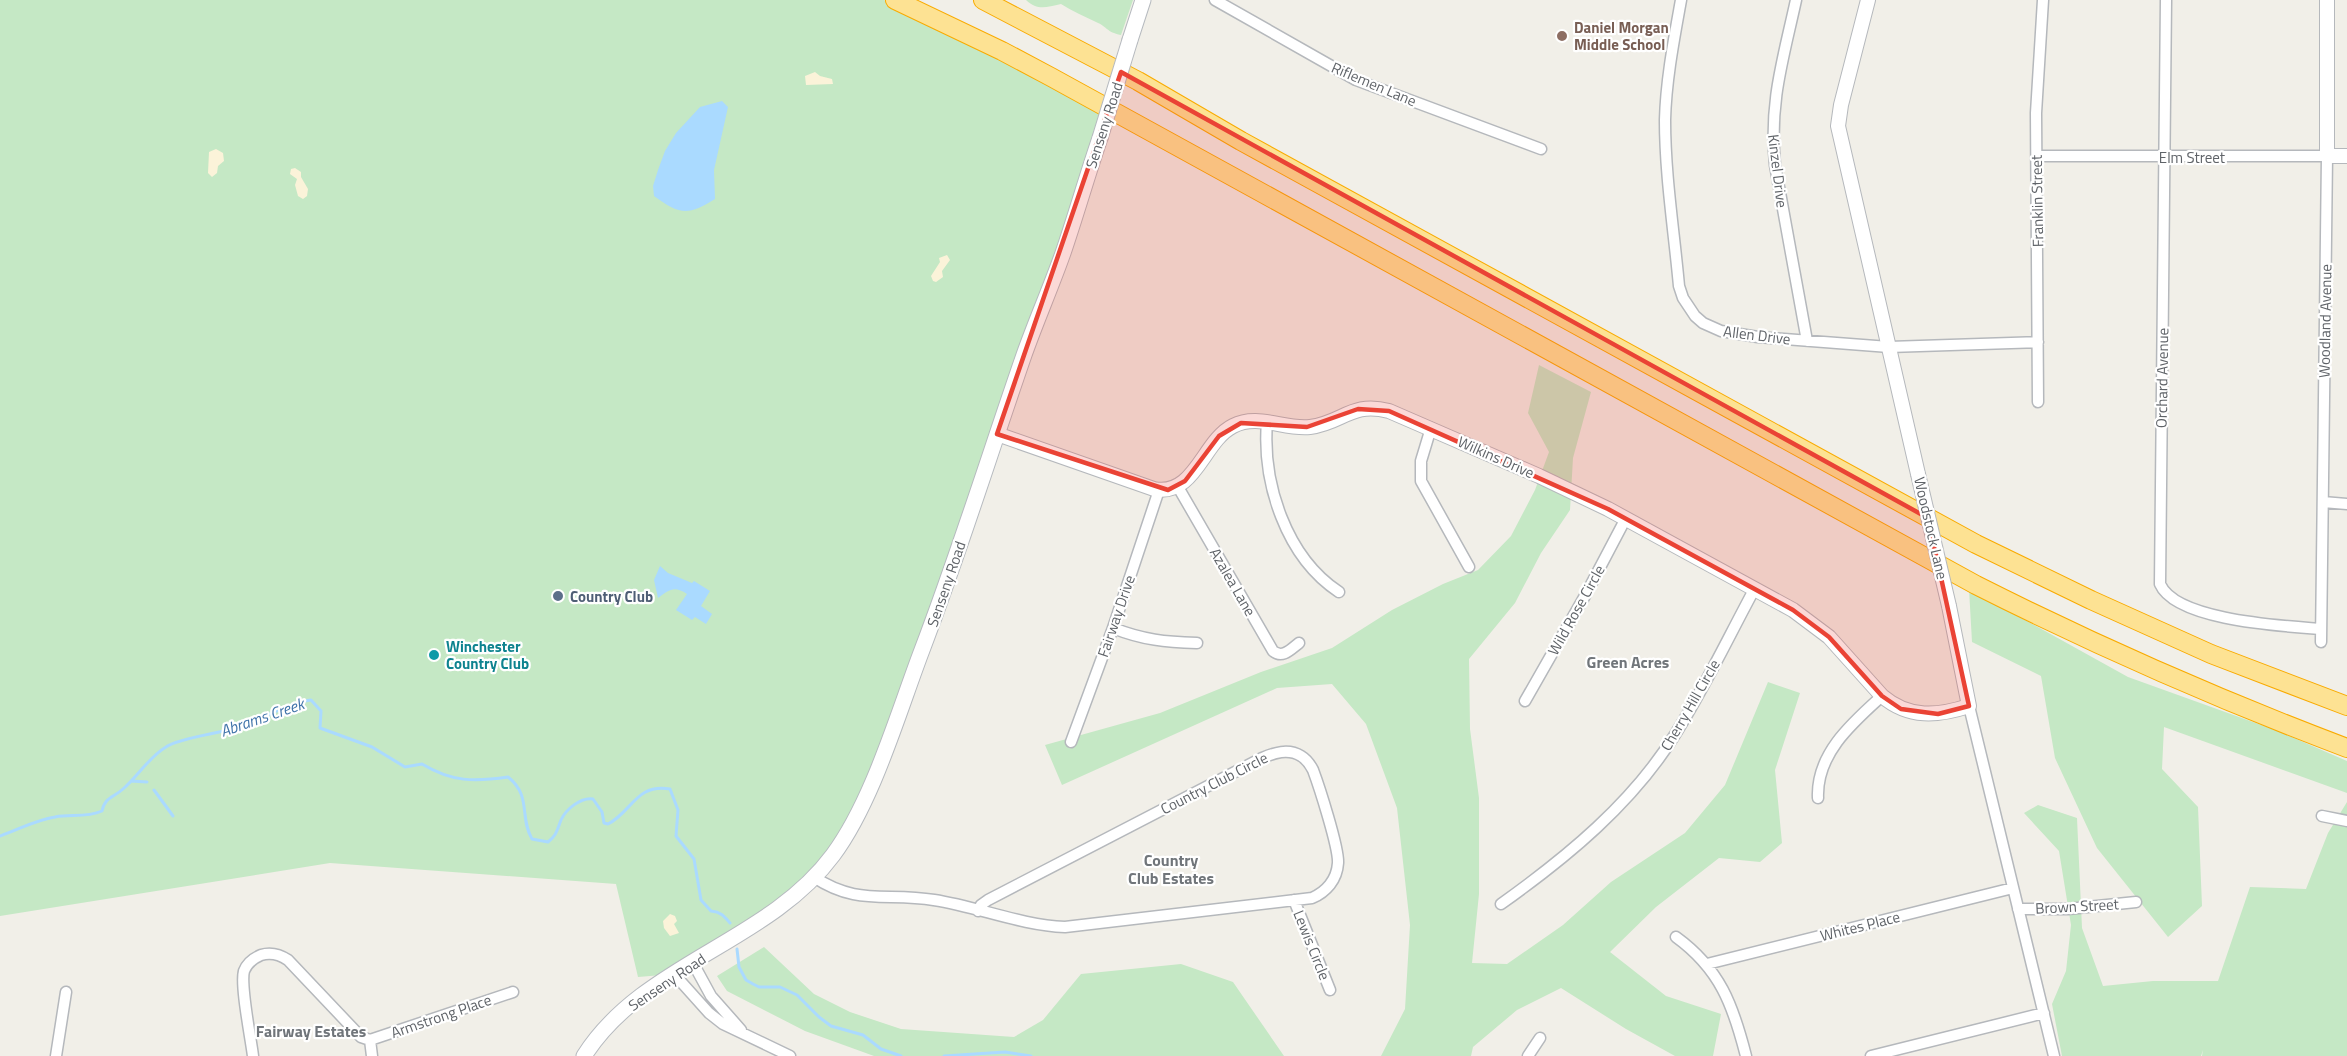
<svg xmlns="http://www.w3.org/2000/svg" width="2347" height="1056" viewBox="0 0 2347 1056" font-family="'Titillium Web',sans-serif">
	<rect width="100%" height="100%" fill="#f1efe8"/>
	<!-- green -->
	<path fill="#c5e8c5" d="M0,0H884L918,11L1108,109L1064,250L850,828L784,904L674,974L638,977L616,884L330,863L0,916Z
		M1026,0H1133L1121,35C1106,32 1108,27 1096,22C1084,16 1072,11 1061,4C1046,7 1038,11 1026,0Z
		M1539,365L1591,392L1573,458L1570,510L1541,553L1515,603L1469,659L1470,729L1479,798V894L1472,963L1507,964L1563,925L1611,882L1685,833L1725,785L1768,682L1800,693L1775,770L1782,843L1760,862L1719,858L1656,907L1610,952L1666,996L1721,1014L1713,1056H1675L1626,1029L1561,988L1517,1010L1473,1047L1471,1056H1381L1405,1009L1410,925L1397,808L1366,724L1332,684L1277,688L1062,785L1045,745L1160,713L1261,672L1332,648L1392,610L1443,584L1478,570L1511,536L1535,490L1549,452L1528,413Z
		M1969,589L2128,677L2278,731L2347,761V793L2164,727L2162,769L2198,807L2202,906L2168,937L2097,848L2055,758L2041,676L1972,642Z
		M2347,802V1056H2202L2203,1050L2201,1056H2062L2052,1004L2066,971L2071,925L2059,851L2024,813L2038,805L2077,818L2082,928L2103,986L2153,981H2218L2250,887L2306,889L2328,833Z
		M764,947L814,994L850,1012L901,1029L1014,1037L1043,1020L1081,974L1181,964L1233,982L1284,1056H874L805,1031L727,991L717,976Z"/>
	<!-- sand -->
	<path fill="#fbf3d9" d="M815,72L820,76L832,79L833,84L806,85L805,76Z
		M216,149L223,153L224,161L218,166L217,173L212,177L208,173L209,152Z
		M295,168L301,172V177L308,189L307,196L303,199L298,196L295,185L297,179L290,174L291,169Z
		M947,255L950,260L942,271L943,277L936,282L933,281L931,276L940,262L939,258Z
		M670,914L675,916L677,921L674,924L679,933L670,936L664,928L663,921Z"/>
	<!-- water -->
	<path fill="#aadaff" d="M722,101L728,107L714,170L715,199C688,216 680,215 654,196L653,186L658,170L665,151L676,133L700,107Z
		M660,566L668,573L692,583L694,581L710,591L701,606L712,614L706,624L695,617L692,620L676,610L687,594C674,585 669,590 658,598L654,580Z"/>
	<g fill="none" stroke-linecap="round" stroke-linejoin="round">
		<!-- stream -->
		<path stroke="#aadaff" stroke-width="3" d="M131,781L147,782
			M154,790L173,816
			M0,836C18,830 35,820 55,817C71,814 86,818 102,811C105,797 113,798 123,789C138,776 149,757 166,747C177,739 213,734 228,730C255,724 286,703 311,700L321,711L320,728L372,747L405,767L422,764C452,782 474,782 508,777C532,796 519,817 532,839L548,842C557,835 557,830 561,820C566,809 581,797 593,799L602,812L604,823L608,824C632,812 636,783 670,789L678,810L676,836L694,859L701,900L711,911C721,912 724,916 730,923
			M737,949L739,967L746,980L753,984L759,987H780L797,995L819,1017L831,1026L863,1035L881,1049L901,1056
			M944,1056L1005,1052L1031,1056"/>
		<defs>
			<path id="minor" d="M1215,0L1356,80L1541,149
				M1681,0C1674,39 1666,80 1665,120C1665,175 1674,231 1679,286L1683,298L1695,316L1703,323L1721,331L1758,337L1889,347L2038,342
				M1796,0C1783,60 1769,102 1775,165L1807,341
				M2166,0L2160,584C2176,621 2285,626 2321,629
				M2037,156H2327L2321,642
				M2038,402L2036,113L2043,0
				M1267,422C1262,483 1286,557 1339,592
				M1431,428L1421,461V481L1469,567
				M1178,487L1273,651C1283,659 1291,649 1299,643
				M2323,502L2347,504
				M1113,628C1143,640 1166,642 1197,643
				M1525,701L1586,594L1626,518
				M1969,706L2054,1056
				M1071,742L1113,628L1159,490
				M1818,798C1816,754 1852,723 1882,696
				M2322,816L2347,821
				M814,877C857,906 887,892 934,900C979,907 1020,925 1065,927L1312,898C1326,892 1337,880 1338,863C1339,848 1319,786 1313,770C1310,764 1306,759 1301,756C1288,748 1274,753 1262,758L988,900L981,905L978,911
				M1294,900L1330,990
				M1501,904C1567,857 1633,803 1676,733C1705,687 1729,636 1755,588
				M2018,909H2068L2136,902
				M1676,937C1720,969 1733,1005 1746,1056
				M693,963L711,996L741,1030
				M1707,964L2013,888
				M674,974L709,1013L723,1024L790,1056
				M370,1040L513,992
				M370,1040L372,1056
				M56,1056L66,992
				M253,1056C251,1039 240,985 244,971C247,963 254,958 261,955C271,952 279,954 288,960L361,1037L370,1040
				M1528,1056L1540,1038
				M1871,1056L2044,1013"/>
			<path id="tertiary" d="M1868,0L1841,105L1838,126L1918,474
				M2327,0V156H2347
				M997,434L1154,489C1195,497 1203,441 1233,426C1258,413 1284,430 1310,427C1343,423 1351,401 1389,411L1539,476L1608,509L1793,610L1829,637L1882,696C1909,719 1938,716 1969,706L1949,606"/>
			<path id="secondary" d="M1130,40L1143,0
				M584,1056C643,963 768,943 833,855C873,801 898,713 922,650C959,553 990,453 1024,355C1036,321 1051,287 1063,253C1076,215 1087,176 1100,138"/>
			<path id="motorway" d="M895,0L1002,51L1051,77L1976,585C2097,646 2220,700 2347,748
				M983,0L1138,81L1241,141L1976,544L2091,600L2211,654L2347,706"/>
		</defs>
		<!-- minor casing -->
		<use href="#minor" stroke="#b5b8bc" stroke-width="13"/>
		<!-- tertiary casing -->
		<use href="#tertiary" stroke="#b5b8bc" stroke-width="16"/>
		<!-- secondary casing -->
		<use href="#secondary" stroke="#b6babf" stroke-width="17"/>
		<!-- motorway casing -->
		<use href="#motorway" stroke="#f9ab00" stroke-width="20"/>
		<!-- minor -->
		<use href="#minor" stroke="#fff" stroke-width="10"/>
		<!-- tertiary -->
		<use href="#tertiary" stroke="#fff" stroke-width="14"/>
		<!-- secondary -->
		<use href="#secondary" stroke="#fff" stroke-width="15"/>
		<!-- motorway -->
		<use href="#motorway" stroke="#fde293" stroke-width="18"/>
		<defs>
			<path id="tertiary-bridge" d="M1918,474L1949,606"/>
			<path id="secondary-bridge" d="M1100,138L1130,40"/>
		</defs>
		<!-- tertiary-bridge casing -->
		<use href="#tertiary-bridge" stroke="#b5b8bc" stroke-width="16" stroke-linecap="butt"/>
		<!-- secondary-bridge casing -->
		<use href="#secondary-bridge" stroke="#b6babf" stroke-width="17" stroke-linecap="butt"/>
		<!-- tertiary-bridge -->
		<use href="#tertiary-bridge" stroke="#fff" stroke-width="14"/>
		<!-- secondary-bridge -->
		<use href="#secondary-bridge" stroke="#fff" stroke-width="15"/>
	</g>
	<!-- marked area -->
	<path fill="#ea4335" fill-opacity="0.2" stroke="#ea4335" stroke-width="4.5" stroke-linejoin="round" d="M1121,72L1928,518L1969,706L1938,714L1901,709L1882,696L1829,637L1793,610L1608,509L1389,411L1358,409L1307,427L1241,423L1219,436L1185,481L1168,490L997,434Z"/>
	<!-- markers -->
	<circle fill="#8d6e63" stroke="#fff" stroke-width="2" cx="1562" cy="36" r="6"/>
	<circle fill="#5c6f8a" stroke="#fff" stroke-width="2" cx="558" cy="596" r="6"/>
	<circle fill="#0f9aa8" stroke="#fff" stroke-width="2" cx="434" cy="655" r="6"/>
	<g text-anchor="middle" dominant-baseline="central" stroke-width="4.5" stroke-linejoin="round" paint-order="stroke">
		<!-- education labels -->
		<g font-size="15" font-weight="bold" fill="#785e54" stroke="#fff" text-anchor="start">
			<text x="1574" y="27">Daniel Morgan<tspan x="1574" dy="17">Middle School</tspan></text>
		</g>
		<!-- street labels -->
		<g font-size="15" fill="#5f6368" stroke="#fff">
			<text transform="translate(1374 84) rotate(23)">Riflemen Lane</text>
			<text transform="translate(1104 125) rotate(-72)">Senseny Road</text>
			<text x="2192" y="157">Elm Street</text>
			<text transform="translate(1778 171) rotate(83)">Kinzel Drive</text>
			<text transform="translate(2037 201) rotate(-91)">Franklin Street</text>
			<text transform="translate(2325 321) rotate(-89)">Woodland Avenue</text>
			<text transform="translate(1757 335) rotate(7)">Allen Drive</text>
			<text transform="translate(2162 378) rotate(-89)">Orchard Avenue</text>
			<text transform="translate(1496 457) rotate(24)">Wilkins Drive</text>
			<text transform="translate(1931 528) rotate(77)">Woodstock Lane</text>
			<text transform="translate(1233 582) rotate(60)">Azalea Lane</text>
			<text transform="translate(946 584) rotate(-71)">Senseny Road</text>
			<text transform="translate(1576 610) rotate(-61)">Wild Rose Circle</text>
			<text transform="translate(1116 616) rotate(-71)">Fairway Drive</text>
			<text transform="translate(1690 705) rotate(-60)">Cherry Hill Circle</text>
			<text transform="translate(1214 783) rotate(-27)">Country Club Circle</text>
			<text transform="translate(2077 906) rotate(-3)">Brown Street</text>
			<text transform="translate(1860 926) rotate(-14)">Whites Place</text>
			<text transform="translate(1312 945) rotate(68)">Lewis Circle</text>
			<text transform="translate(667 982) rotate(-34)">Senseny Road</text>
			<text transform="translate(441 1016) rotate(-19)">Armstrong Place</text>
		</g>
		<!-- service labels -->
		<g font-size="15" font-weight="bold" fill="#4e5e75" stroke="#fff" text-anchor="start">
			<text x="570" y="596">Country Club</text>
		</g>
		<!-- culture labels -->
		<g font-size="15" font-weight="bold" fill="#0d838f" stroke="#fff" text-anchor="start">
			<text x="446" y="646">Winchester<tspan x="446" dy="17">Country Club</tspan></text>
		</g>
		<!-- neighbourhood labels -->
		<g font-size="16" font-weight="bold" fill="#70757a" stroke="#fff">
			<text x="1628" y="662">Green Acres</text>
			<text x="1171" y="860">Country<tspan x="1171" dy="18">Club Estates</tspan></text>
			<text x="311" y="1031">Fairway Estates</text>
		</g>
		<!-- water labels -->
		<g font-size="16" font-style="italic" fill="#4174aa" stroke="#fff">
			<text transform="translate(262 717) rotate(-19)">Abrams Creek</text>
		</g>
	</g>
</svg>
